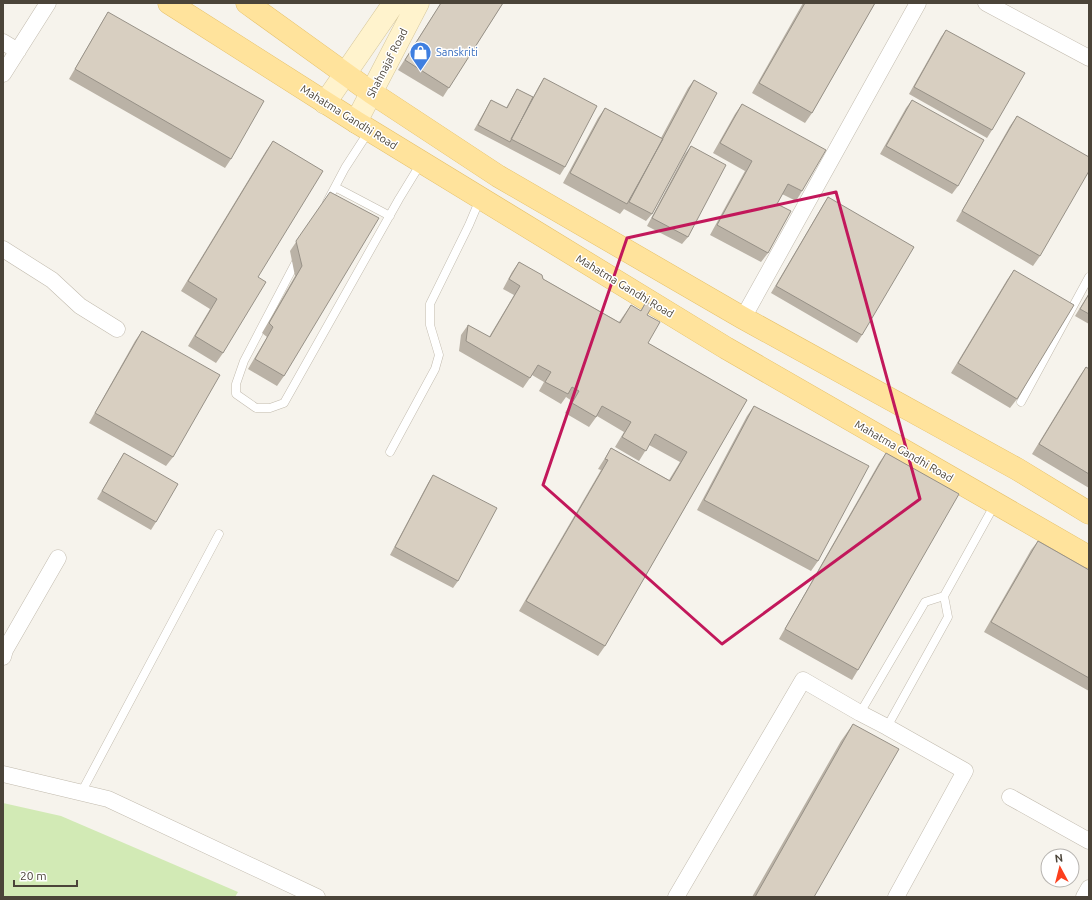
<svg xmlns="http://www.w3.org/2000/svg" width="1092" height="900" viewBox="0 0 1092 900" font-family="Ubuntu,sans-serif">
	<rect width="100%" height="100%" fill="#f6f3ec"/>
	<!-- green -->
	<path fill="#d2eab5" d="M3,803L61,816L238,892L235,897H3Z"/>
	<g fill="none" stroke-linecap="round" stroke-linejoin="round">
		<defs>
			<path id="lane" d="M335,187L390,216
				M327,202L345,168L369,131
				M298,258L244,361L236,384V394L256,408H270L284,403L399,199L421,163
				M1021,402L1089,277
				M390,452L435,369L439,355L430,325V304L469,225L480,199
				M944,596L990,513
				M860,713L925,602L944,596L948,617L887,727
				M81,793L219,534"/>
			<path id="street" d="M986,3L1089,58
				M3,42L18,51
				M3,74L48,3
				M3,249L52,280L80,306L117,329
				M743,318L918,3
				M3,657L5,650L58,558
				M3,774L108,799L317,897
				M1010,797L1089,841
				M676,897L803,680L860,713L887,727L965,771L896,897
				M1084,897L1089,888"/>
			<path id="secondary" d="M325,103L394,3
				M356,122L418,3"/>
			<path id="primary" d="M169,3L356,122L726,348L1089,557
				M247,3L372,93L498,176L743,318L1017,469L1089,513"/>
		</defs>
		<!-- lane casing -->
		<use href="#lane" stroke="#c2bbae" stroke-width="9"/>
		<!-- street casing -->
		<use href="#street" stroke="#c2bbae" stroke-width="17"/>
		<!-- secondary casing -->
		<use href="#secondary" stroke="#d6c79b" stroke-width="23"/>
		<!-- primary casing -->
		<use href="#primary" stroke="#e6c16a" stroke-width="23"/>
		<!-- lane -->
		<use href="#lane" stroke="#fff" stroke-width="8"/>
		<!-- street -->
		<use href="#street" stroke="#fff" stroke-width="16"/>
		<!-- secondary -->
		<use href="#secondary" stroke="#fff3cd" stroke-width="22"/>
		<!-- primary -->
		<use href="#primary" stroke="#ffe39c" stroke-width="22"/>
	</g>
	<!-- wall -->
	<path fill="#bab2a6" d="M441,3H503L443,97L398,70Z
		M803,3H875L812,113L805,123L752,93Z
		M108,12L231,159L225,168L69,79L102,22Z
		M946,30L992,130L987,138L909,94L941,37Z
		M544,78L565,167L560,175L474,130L488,105L491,100L506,108L514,94L517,89L533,97L539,86Z
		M694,80L652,214L646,221L624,209L620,214L563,183L598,118L605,108L661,138L688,88Z
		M912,100L958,186L952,194L880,154L906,108Z
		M742,104L802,191L796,201L782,194L777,204L768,253L761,262L710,235L745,171L713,153L735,114Z
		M1017,116L1040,256L1033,266L956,221L1010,126Z
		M273,141L258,277L223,353L216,363L188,346L210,309L181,291L266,151Z
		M691,146L688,237L682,244L647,226L685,154Z
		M330,192L284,376L277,386L248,369L267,337L262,333L295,276L290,251Z
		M828,197L862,335L857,343L771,293L823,205Z
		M519,262L543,279L619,322L631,305L640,311L646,302L647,315L648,343L747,400L605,646L598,656L519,611L601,470L598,469L605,458L611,448L669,480L680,462L649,445L639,461L615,447L624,432L597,416L589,427L565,413L572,401L566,397L561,404L539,391L544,382L532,375L523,388L459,351L461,335L468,325L489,337L514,295L503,289L512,272Z
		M1014,270L1017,399L1010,408L951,373L1007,280Z
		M1089,293V324L1075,316Z
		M142,331L173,457L166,466L89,423L135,341Z
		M1086,367L1089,369V488L1032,454L1079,377Z
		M754,406L818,561L811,571L697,510L747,416Z
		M124,453L156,522L151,530L97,499L119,461Z
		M886,453L858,670L852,680L779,639L879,463Z
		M433,475L458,581L453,588L390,555L428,483Z
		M1038,541L1089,570V691L984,632L1031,550Z
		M853,724L814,897H752L841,741Z"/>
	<!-- building -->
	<path fill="#d8cfc1" stroke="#979187" d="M441,3H503L449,88L405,60Z
		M805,3H875L812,113L759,83Z
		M108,12L264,101L231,159L75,69Z
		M946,30L1025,73L992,130L914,87Z
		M544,78L597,106L565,167L511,139Z
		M694,80L717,93L652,214L629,202Z
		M517,89L533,97L510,142L478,125L491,100L507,108Z
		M912,100L984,140L958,186L886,146Z
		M742,104L826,150L802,191L788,184L777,204L791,211L768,253L717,225L752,161L720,143Z
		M605,108L663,139L627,204L570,173Z
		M1017,116L1089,157V171L1040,256L962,211Z
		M273,141L323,171L258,277L266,282L223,353L195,336L217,299L188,281Z
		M691,146L726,165L688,237L652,218Z
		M330,192L379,218L284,376L255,359L273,327L269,323L302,266L296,241Z
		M828,197L914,247L862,335L776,286Z
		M519,262L542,275L543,279L620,323L631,305L641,311L646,302L653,305L647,315L660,322L648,343L747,400L605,646L526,601L608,460L605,459L611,448L670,481L687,452L655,434L646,451L622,437L631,422L602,406L596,417L572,403L579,391L572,387L568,394L545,382L551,372L538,365L530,378L466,341L468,325L490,337L520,286L509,279Z
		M1014,270L1074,305L1017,399L958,363Z
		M1089,294V314L1080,309Z
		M142,331L220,375L173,457L95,413Z
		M1086,367L1089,369V474L1039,444Z
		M754,406L869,466L818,561L704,500Z
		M124,453L178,484L156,522L102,491Z
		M886,453L959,494L858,670L785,629Z
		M433,475L497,508L458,581L395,547Z
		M1038,541L1089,570V678L991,622Z
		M853,724L899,749L814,897H755Z"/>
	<!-- marked area -->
	<path fill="none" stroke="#c2185b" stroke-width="3" stroke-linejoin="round" d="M836,192L920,499L722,644L543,485L627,238Z"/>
	<!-- icons -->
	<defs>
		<symbol id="shop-pin" viewBox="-11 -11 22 30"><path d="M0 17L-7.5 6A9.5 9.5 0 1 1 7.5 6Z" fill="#3f7fe0" stroke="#fff"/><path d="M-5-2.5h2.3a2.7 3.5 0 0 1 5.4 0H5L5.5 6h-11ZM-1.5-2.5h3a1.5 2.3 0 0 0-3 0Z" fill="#fff"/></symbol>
	</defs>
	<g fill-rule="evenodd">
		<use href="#shop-pin" x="408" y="40" width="25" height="34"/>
	</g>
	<g text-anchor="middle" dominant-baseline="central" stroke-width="3" stroke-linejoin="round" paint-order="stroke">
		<!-- shop labels -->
		<g font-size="11" fill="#366cbe" stroke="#fff" text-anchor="start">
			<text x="436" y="52">Sanskriti</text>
		</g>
		<!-- street labels -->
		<g font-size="11" fill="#4b4439" stroke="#fff">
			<text transform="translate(387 63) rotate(-63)">Shahnajaf Road</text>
			<text transform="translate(349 117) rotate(32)">Mahatma Gandhi Road</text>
			<text transform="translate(625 286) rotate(31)">Mahatma Gandhi Road</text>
			<text transform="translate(904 451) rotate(30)">Mahatma Gandhi Road</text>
		</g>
	</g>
	<!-- border -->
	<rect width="1092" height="900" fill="none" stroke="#4b4439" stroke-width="8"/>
	<!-- north arrow -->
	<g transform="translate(1060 868) rotate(353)"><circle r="19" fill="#ffffff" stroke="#b7b4b0"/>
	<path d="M0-3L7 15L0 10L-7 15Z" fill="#fc3f1d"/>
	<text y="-6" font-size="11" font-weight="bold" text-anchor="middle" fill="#4b4439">N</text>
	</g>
	<!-- scale -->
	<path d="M14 880v6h63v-6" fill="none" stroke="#4b4439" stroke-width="2"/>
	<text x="20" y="880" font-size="12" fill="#4b4439" stroke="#ffffff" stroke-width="3" paint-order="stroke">20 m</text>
</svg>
